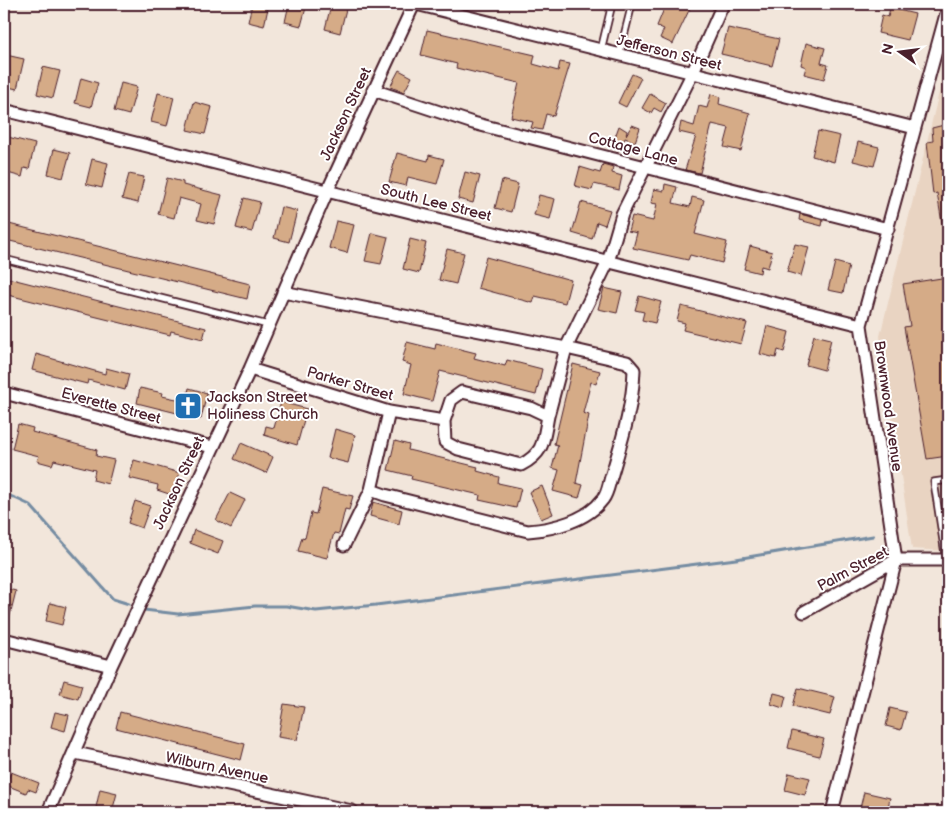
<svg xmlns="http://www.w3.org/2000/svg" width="952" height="816" viewBox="0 0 952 816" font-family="'Balsamiq Sans',sans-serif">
	<rect width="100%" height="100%" fill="#f2e6db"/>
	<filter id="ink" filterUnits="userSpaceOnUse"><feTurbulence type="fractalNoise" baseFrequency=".02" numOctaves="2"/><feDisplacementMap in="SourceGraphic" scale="10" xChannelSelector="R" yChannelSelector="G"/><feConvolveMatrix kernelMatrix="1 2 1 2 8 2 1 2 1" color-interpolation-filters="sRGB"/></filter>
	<g filter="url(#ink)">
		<!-- built -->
		<path fill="#e9d4c2" d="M948,55V551L912,549L880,336Z"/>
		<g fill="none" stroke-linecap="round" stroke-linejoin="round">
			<!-- stream -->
			<path stroke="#758ca2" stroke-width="3" d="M4,493L30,505L113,599L129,604
				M144,610L178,614L255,606H286L316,611L376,605L736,559L873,536"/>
		</g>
		<!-- building -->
		<path fill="#d5ab87" stroke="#4a1f2b" d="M252,4H269L264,26L248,22Z
			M289,4H307L301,26L285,22Z
			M666,4H692L673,44L660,38L664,29L657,26Z
			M331,5L346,9L340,33L325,29Z
			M890,8L915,14L908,40L878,33L882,15L888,17Z
			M728,28L779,39L772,66L721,54Z
			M427,30L535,55L533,64L558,71L560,62L570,64L554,116L546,114L542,130L531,128L533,122L511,117L519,83L456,68L457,64L421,55Z
			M806,43L825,48L821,63L828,65L824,79L804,74L806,67L801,65Z
			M6,55L24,59L17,89L4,86Z
			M43,67L60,71L53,98L37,94Z
			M399,70L412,77L404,92L390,87Z
			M632,74L641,78L626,107L618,103Z
			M81,78L98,83L91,107L75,103Z
			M121,83L137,87L129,115L114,111Z
			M158,93L174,97L167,126L151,122Z
			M650,94L666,103L661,112L654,108L651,113L642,108Z
			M711,94L720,97L719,104L750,113L741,151L724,147L729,128L712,124L700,173L685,170L696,136L679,132L681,122L694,126L699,106L707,108Z
			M194,102L212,107L205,134L187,130Z
			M948,124V228L943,229L937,193L933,194L927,142L933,141L932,128Z
			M632,125L640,128L635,142L625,138L619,151L611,148L619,126L627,131L626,135Z
			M818,131L840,136L834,162L812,156Z
			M4,136L35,144L29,169L24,168L22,177L4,172Z
			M858,142L879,147L874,166L853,161Z
			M54,149L70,153L63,178L48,174Z
			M397,153L428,161L429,155L444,159L437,184L408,177L406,186L389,182Z
			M92,159L108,163L102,188L86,184Z
			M603,164L613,167L612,173L622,176L619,190L594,184L592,190L575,186L580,167L600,173Z
			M465,172L480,176L473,203L458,199Z
			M129,174L144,177L138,203L122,199Z
			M167,178L183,182V185L222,195L214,224L197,220L201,204L179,198L174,218L158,214Z
			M502,180L518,184L511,212L495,208Z
			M665,184L677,187L673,203L690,207L692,197L704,200L695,234L727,242L722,263L690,255L688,260L633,248L637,233L628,231L632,216L653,221L657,204L651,203L654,189L664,191Z
			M539,195L555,199L550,219L534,215Z
			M244,198L260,202L252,232L236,228Z
			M581,202L610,210L605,225L597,222L592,239L572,233Z
			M281,207L297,211L289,242L274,238Z
			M800,214L823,220L822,226L799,220Z
			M336,221L354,225L347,253L329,248Z
			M9,224L250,284L247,299L6,240Z
			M372,233L388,237L381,264L365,261Z
			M410,239L426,243L419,273L403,269Z
			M795,244L809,247L801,276L787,272Z
			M750,246L772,252L768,268L761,266L760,273L744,269Z
			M447,249L464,253L456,284L439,280Z
			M486,257L571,280L565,303L535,296L533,303L478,288Z
			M835,262L849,266L843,293L828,290Z
			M4,277L206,328L203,339L171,331L170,335L4,294Z
			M948,277V456L927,459L904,327L910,326L903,284Z
			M604,288L622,292L617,313L598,309Z
			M639,296L661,302L655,323L642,320L644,312L635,310Z
			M681,306L747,323L741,344L683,330L685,323L677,321Z
			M767,326L789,332L784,352L778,350L776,358L760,354Z
			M814,335L831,339L824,370L806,365Z
			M407,342L435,349L436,343L476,353L474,358L505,366L507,360L542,369L536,395L440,371L432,401L404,394L411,365L402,362Z
			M36,354L105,374L106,368L129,374L125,390L88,380L87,384L32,370Z
			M573,364L600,371L596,384L591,382L583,413L589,415L576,483L583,485L579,498L553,491L559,470L552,468L558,445L554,444Z
			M140,388L163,393L162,396L186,401L189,388L207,393L201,419L137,403Z
			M281,402L307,409L297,445L264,435L266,426L274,428Z
			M18,424L33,428L32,432L97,450L96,456L114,460L108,484L93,480L95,470L54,460L52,465L37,461L39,456L12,449Z
			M335,429L355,435L348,463L328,458Z
			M395,441L409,445L408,450L478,467L477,471L499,477L498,483L521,488L516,508L479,500L480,495L411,479L412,476L388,470Z
			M241,443L273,457L266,473L234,459Z
			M134,460L180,473L172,495L157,490L158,485L129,478Z
			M542,486L553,514L541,519L529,492Z
			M322,489L353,496L349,510L345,509L339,534L334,533L327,558L298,551L302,537L305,538L311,513L316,514Z
			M230,493L245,500L231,528L216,520Z
			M135,501L150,506L142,528L128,523Z
			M373,502L402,510L399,524L370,516Z
			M194,530L223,541L218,554L190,543Z
			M4,588L16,591L7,627L4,626Z
			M50,603L66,607L62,625L46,621Z
			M64,680L82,685L78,699L60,694Z
			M798,688L835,697L830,715L793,706Z
			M774,693L786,696L783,708L771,704Z
			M284,704L304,707L297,740L278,737Z
			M890,708L906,712L901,730L886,726Z
			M55,712L69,715L65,731L51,727Z
			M120,712L245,744L241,760L116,728Z
			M792,731L824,739L819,756L788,748Z
			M11,772L39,783L36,792L28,789L26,793L6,785Z
			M789,773L810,778L805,795L785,790Z
			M100,789L117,793L112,812H95Z
			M864,792L890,798L887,812L860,808Z"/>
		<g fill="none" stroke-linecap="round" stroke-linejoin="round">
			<defs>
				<path id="service" d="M601,50L612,4
					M619,56L632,4
					M4,259L268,325
					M946,560L934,482L948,480"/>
				<path id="minor" d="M416,4L915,128
					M373,90L473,123L888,229
					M4,110L861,325
					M283,292L566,348L627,362L634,370C633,405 622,440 612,474C609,482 608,493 603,499C587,521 553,529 528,531L385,495L371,490
					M250,369L389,412L444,421L445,442L458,449L521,465C545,452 543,441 548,416L531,408L462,392L451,400L444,421
					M4,393L212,447
					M548,416L566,348L608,262L622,214L692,74L723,4
					M344,545L371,490L389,412
					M804,612L896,560H948
					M4,639L111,666
					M75,753L352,811
					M48,812L111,666L250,369L327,192L414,4
					M832,812L896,560L861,325L948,7"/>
			</defs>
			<!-- service casing -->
			<use href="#service" stroke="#4a1f2b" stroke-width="9"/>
			<!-- minor casing -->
			<use href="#minor" stroke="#4a1f2b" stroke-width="15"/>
			<!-- service -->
			<use href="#service" stroke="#fff" stroke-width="5.5"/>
			<!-- minor -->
			<use href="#minor" stroke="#fff" stroke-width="11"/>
		</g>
	</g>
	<!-- icons -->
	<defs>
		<symbol id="church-square" viewBox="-11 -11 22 22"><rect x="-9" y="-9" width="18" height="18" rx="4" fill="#1f6fb2" stroke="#fff"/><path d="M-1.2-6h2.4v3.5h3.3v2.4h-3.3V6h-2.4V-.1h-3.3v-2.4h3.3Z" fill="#fff"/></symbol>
	</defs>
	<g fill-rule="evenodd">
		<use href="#church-square" x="172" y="390" width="32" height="32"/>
	</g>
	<g text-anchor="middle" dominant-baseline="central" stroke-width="4" stroke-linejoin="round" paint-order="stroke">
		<!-- street labels -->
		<g font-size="15" fill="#4a1f2b" stroke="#fff">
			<text transform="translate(669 53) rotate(14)">Jefferson Street</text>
			<text transform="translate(346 114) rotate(-65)">Jackson Street</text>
			<text transform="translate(633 149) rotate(15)">Cottage Lane</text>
			<text transform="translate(436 203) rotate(14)">South Lee Street</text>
			<text transform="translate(350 384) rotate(16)">Parker Street</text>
			<text transform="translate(111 406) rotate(15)">Everette Street</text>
			<text transform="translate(888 406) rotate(82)">Brownwood Avenue</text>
			<text transform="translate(179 483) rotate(-65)">Jackson Street</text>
			<text transform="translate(853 569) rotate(-28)">Palm Street</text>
			<text transform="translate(217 768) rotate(12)">Wilburn Avenue</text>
		</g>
		<!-- poi labels -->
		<g font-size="15" fill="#4a1f2b" stroke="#fff" text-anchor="start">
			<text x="207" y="397">Jackson Street<tspan x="207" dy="17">Holiness Church</tspan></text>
		</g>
	</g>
	<!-- margin -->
	<rect width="952" height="816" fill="none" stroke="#fff" stroke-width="20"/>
	<rect x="10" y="10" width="932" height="796" fill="none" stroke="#4a1f2b" stroke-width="2" filter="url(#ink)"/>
	<!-- north arrow -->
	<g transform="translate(900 52) rotate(284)" stroke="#ffffff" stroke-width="4" paint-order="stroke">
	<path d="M0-4L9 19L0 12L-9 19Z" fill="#4a1f2b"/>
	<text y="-8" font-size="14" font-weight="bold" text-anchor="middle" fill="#4a1f2b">N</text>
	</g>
</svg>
